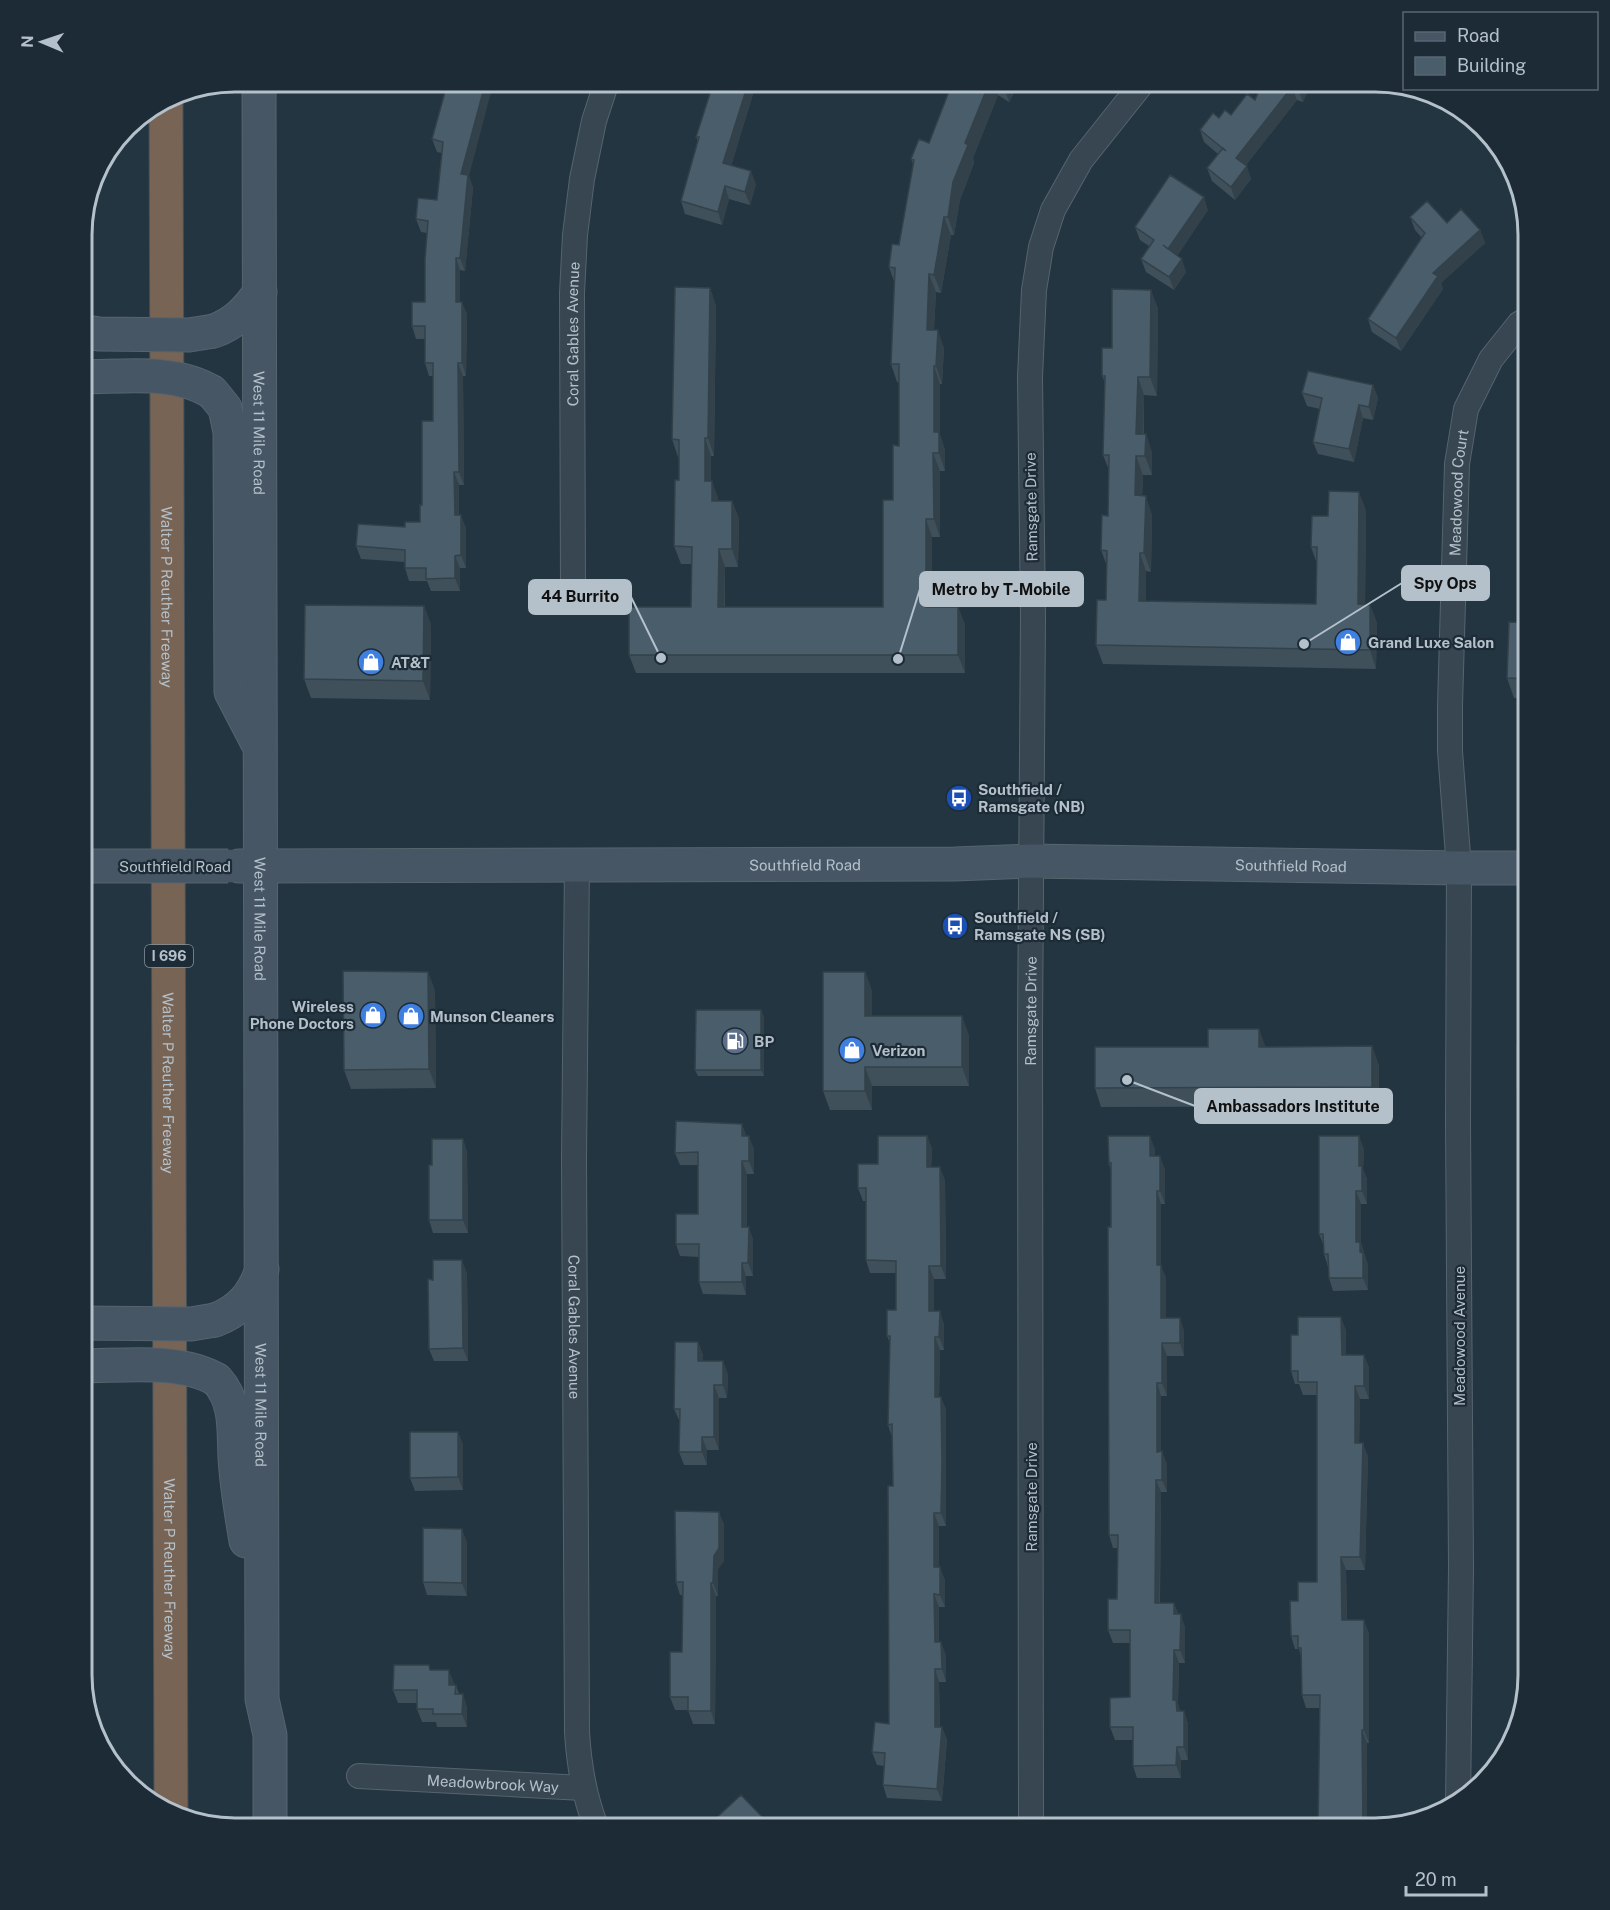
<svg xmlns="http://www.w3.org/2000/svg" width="1610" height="1910" viewBox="0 0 1610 1910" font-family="'Public Sans',sans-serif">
	<rect width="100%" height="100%" fill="#233541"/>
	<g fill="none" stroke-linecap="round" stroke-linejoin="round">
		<defs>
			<g id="street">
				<path id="s1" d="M573,592L572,293L575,235L582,179L594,121L607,81"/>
				<path id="s2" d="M577,865L574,1159L577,1732C579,1766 584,1797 597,1829"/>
				<path id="s3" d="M359,1776L583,1788"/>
				<path id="s4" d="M1458,1804L1461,1568L1458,1122L1459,868L1450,751V706L1457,464L1466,409L1491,359L1519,324L1529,318"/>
				<path id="s5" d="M1031,1829L1030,1029L1033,617L1030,377L1034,290L1041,247L1053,210L1081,160L1144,81"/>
			</g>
			<g id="secondary">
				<path id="s6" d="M259,81L262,1699L270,1735V1829"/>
				<path d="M214,331C235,323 247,311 260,292"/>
				<path d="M212,392L225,408L230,432L231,692L257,742"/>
				<path id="s7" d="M239,866L955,864L1032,861L1459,868H1529"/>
				<path d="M215,1320C240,1311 254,1294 262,1269"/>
				<path d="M217,1380C240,1406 232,1438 236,1470C238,1494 242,1517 246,1541"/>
			</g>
			<g id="highway">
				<path id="s8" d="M166,99L171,1814"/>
			</g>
		</defs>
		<!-- street casing -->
		<use href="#street" stroke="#56646e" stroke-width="26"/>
		<!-- secondary casing -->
		<use href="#secondary" stroke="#56646e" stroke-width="35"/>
		<!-- highway casing -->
		<use href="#highway" stroke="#43515b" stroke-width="35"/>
		<!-- street -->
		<use href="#street" stroke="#384651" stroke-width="24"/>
		<!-- secondary -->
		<use href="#secondary" stroke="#465664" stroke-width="33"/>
		<!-- highway -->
		<use href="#highway" stroke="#776454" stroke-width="33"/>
		<defs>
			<path id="secondary-bridge" d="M81,331L99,334L189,335L214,331
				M81,377C124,377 174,369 212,392
				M81,866H228
				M81,1323L191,1324L215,1320
				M81,1366C122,1366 181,1358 217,1380"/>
		</defs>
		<!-- secondary-bridge casing -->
		<use href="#secondary-bridge" stroke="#56646e" stroke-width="35" stroke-linecap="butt"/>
		<!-- secondary-bridge -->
		<use href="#secondary-bridge" stroke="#465664" stroke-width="33"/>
	</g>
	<!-- wall -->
	<path fill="#3f505b" d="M448,81L469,176L473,188L465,271L460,270V302L467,314L466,376H463L464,485H459V515L466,528V568H460V591H431L427,581H409L405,568V562L361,559L356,546L405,527L420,522L433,421V376H429L425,363V339H416L412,326L425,302L427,233L421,232L416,219L437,200L442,153L437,152L432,139Z
		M757,81L731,166L756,184L750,205L729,199L722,225L685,214L681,201L698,141L696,137Z
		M953,81H1020L1009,102L998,95L973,158L974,163L960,200L954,235H951L941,293L936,292L934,330L944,348L942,384H940V435L945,450V471H940V537H932V607H958L965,625V673H636L629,655L691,607L692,564H681L674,546L679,480V457H678L672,439L710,288L716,306L714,456H711V481L718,498V501H732L739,519L738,567H725V607H883L899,446V382H897L891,364L895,284L889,267L899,245L913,164L911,159L929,143Z
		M1263,81H1312L1303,102L1297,100L1246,165L1251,179L1235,200L1212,181L1207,168L1218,154L1204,142L1200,130L1219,118L1231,115L1255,100Z
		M1208,210L1177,256L1186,272L1174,290L1146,272L1141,259L1149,246L1140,240L1135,227Z
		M1410,217L1447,223L1480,230L1485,243L1441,283L1443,289L1401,351L1372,332L1368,319L1422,238L1415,230Z
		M1158,308L1157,396L1144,395V434H1146L1152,453V475H1143L1142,496L1152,515L1151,572L1146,571V601L1316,604L1317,564L1311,547L1328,516L1366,510L1365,604L1370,605L1377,623L1376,669L1103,664L1096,645L1106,600L1107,566L1101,550L1108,516L1109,470L1103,455L1105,382L1102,376L1112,348Z
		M1373,385L1378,398L1373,420L1363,418L1354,462L1318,454L1313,442L1320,409L1307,406L1302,393Z
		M424,606L431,625L430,700L311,698L304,679Z
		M1529,623V698H1514L1507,678Z
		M428,972L435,991L436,1088L351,1089L344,1070Z
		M865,972L872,991V1016L969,1035V1086H872V1110H830L823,1091Z
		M761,1010L764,1017V1076H698L695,1070Z
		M1372,1046L1379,1066V1106L1101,1107L1095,1088L1265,1047Z
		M1529,1047V1108H1524L1517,1088Z
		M747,1136L754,1149V1174H747V1227L753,1239V1276H746V1295L703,1294L699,1282V1257L680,1256L676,1244L698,1214V1165H680L675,1153Z
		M927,1136L932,1149L931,1167L945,1180L946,1279H934V1311L944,1324V1350H940L939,1397L946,1409V1526H939V1567L945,1580V1607H939V1642L946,1655V1682H939L940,1727H942L947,1740L942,1801L887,1798L883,1785L884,1766L877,1765L872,1752L889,1724L893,1486L892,1437L888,1425L890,1343L887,1336L896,1310V1273H870L866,1260V1201H863L858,1188L878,1164Z
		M463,1139L467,1152L468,1233H433L429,1220L432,1165Z
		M1155,1149V1156L1165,1169V1204H1161V1266L1166,1278V1318L1184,1330V1356H1167V1396H1161V1451L1167,1464V1492H1161L1160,1603H1174L1178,1614L1185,1627V1663H1179L1178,1704L1180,1711H1184L1188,1724V1760H1181V1778H1137L1133,1766V1740H1115L1110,1727L1130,1697V1643H1113L1108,1630L1117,1599L1118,1548H1113L1109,1535L1111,1171L1109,1164Z
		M1364,1149L1363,1169L1367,1179V1204H1361V1243L1368,1265V1290L1333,1291L1329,1278L1328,1267L1324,1254V1246L1319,1234Z
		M467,1273L468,1361H434L429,1349Z
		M1346,1330V1355H1364L1369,1368V1399H1360L1359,1443L1368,1456L1365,1570H1346L1347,1620L1369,1633V1743H1367L1320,1708H1306L1302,1695L1301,1656L1299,1649H1295L1291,1636L1298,1601L1317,1582V1395H1303L1299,1384H1295L1291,1371L1298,1335Z
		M698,1342L703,1355V1361L728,1374L727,1398H719V1450H707V1465H684L679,1452L680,1422L674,1409Z
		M458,1432L463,1445V1490L415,1491L410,1478Z
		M724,1524V1561L718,1569V1596H716L715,1724H693L688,1710H675L670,1697L682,1652L683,1595H680L676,1582Z
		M467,1542V1596L427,1595L423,1582Z
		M431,1670L454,1683V1685H456L459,1694L467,1707V1727H437L436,1722H422L417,1709V1703H398L393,1690Z
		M714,1820L770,1825L784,1829H717Z"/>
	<!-- shaded-wall -->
	<path fill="#33414a" d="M486,81H494L469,176L473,188L465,271L460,258L461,174Z
		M749,81H757L728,176L723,163Z
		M990,81H993L998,95L973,158L974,163L960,200L954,235L948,217L953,182L965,143Z
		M1004,81H1020L1009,102L1003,84Z
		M1301,81H1312L1303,102L1298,89Z
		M1292,87L1297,100L1241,171L1236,158Z
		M1247,166L1251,179L1235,200L1231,187Z
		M751,171L756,184L750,205L745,192Z
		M725,186L729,199L722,225L718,212Z
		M1204,197L1208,210L1173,262L1168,249Z
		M944,217L951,235L941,293L934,275Z
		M1480,230L1485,243L1441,283L1443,289L1401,351L1396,338L1433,273Z
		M456,258L460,270V314L456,302Z
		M1182,259L1186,272L1174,290L1169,277Z
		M929,274L936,292L933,348L927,330Z
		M710,288L716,306L714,456L708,438Z
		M1151,290L1158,308L1157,396L1150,377Z
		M462,302L467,314L466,376L462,363Z
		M938,330L944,348L942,384L936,366Z
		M458,363L463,376L464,485L459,472Z
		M934,366L940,384V435L945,450V471L939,453L934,432Z
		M1138,377L1144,395L1143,453L1136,434Z
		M1373,385L1378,398L1373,420L1369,407Z
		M1359,405L1363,418L1354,462L1349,449Z
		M1146,434L1152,453V475L1145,456Z
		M705,438L711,456V498L705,481Z
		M933,453L940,471V537L934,519Z
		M1136,456L1143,475L1142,514L1135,495Z
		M454,472L459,485V528L455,515Z
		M712,481L718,498V519L712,501Z
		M1359,492L1366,510L1365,623L1358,604Z
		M1146,496L1152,515L1151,572L1144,553Z
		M732,501L739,519L738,567L732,549Z
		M461,515L466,528V568L461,555Z
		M926,519L932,537V625L926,607Z
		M719,549L725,567L724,625L718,607Z
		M1140,553L1146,571V619L1139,601Z
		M455,556L460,568V591L455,578Z
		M1370,605L1377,623L1376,669L1370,650Z
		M424,606L431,625L430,700L423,681Z
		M958,607L965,625V673L958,655Z
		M428,972L435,991L436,1088L429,1069Z
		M865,972L872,991V1035L865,1016Z
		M761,1010L764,1017V1076L761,1070Z
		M962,1016L969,1035V1086L962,1067Z
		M1259,1029L1266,1048L1259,1047Z
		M1372,1046L1379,1066V1106L1372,1087Z
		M865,1067L872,1086V1110L865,1091Z
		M742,1124L747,1137L742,1136Z
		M749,1136L754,1149V1174L749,1161Z
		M927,1136L932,1149L931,1179L927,1167Z
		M1150,1136L1155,1149V1169L1150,1156Z
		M1359,1136L1364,1149L1363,1169L1367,1179V1204L1362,1191L1359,1166Z
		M463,1139L467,1152L468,1233L463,1220Z
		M1160,1156L1165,1169V1204L1160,1191Z
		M742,1161L747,1174V1240L742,1227Z
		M940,1167L945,1180L946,1279L941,1266Z
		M1157,1191L1161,1204V1266L1166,1278V1330L1161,1318L1157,1265Z
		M1356,1191L1361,1204V1243L1368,1265V1290L1363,1278L1356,1242Z
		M749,1227L753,1239V1276L748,1263Z
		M462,1260L467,1273L468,1361L463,1348Z
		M742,1263L746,1276V1295L742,1282Z
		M929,1266L934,1279V1324L929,1311Z
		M940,1311L944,1324V1350L939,1337Z
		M1341,1317L1346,1330V1368L1342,1355Z
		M1180,1318L1184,1330V1356L1180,1343Z
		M935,1337L940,1350L939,1409L935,1397Z
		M698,1342L703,1355V1374L698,1361Z
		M1162,1343L1167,1356V1396L1162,1383Z
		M1364,1355L1369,1368V1399L1364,1386Z
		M723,1361L728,1374L727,1398L723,1385Z
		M1157,1383L1161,1396V1464L1157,1452Z
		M714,1385L719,1398V1450L714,1437Z
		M1355,1386L1360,1399L1359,1456L1355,1443Z
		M941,1397L946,1409V1526L941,1513Z
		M458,1432L463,1445V1490L458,1477Z
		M702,1437L707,1450V1465L702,1452Z
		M1363,1443L1368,1456L1365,1570L1360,1557Z
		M1162,1451L1167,1464V1492L1162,1480Z
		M1156,1480L1161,1492L1159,1616L1155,1603Z
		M719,1512L724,1524V1561L718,1569V1596L713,1583L714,1556Z
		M934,1513L939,1526V1580L934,1567Z
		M462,1529L467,1542V1596L462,1583Z
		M1341,1557L1346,1570L1347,1633L1342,1620Z
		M940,1567L945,1580V1607L940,1595Z
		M711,1583L716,1596L715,1724L711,1711Z
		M934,1594L939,1607V1655L935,1642Z
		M1174,1603L1178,1616L1174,1614Z
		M1181,1614L1185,1627V1663L1180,1650Z
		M1364,1620L1369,1633V1743L1364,1730Z
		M941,1642L946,1655V1682L942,1669Z
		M1174,1650L1179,1663L1178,1704L1181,1713V1724L1173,1700Z
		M935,1669L939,1682L940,1740L935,1727Z
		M449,1670L454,1683V1698L449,1685Z
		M463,1694L467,1707V1727L462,1714Z
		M1184,1711L1188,1724V1760L1184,1747Z
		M942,1727L947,1740L942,1801L937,1789Z
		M1362,1730L1367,1743V1829H1363Z
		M1177,1747L1181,1760V1778L1176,1765Z"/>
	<!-- building -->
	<path fill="#495d6a" stroke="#33414a" stroke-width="1.5" d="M448,81H486L461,174L468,175L460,258H456V302H462V363H458L459,472H454L455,515H461V555L455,556V578L426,579V568H405V550L356,546L358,524L405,527V522H420V505H422V421H433V363H425V326H412V302H425V259L428,221L416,219L418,198L437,200L443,142L432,139Z
		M714,81H749L723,163L751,171L745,192L725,186L718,212L681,201L699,137H696Z
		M953,81H990L965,143L968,145L953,182L948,217H944L934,275L929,274L927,330H938L936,366H934V432H939V453H933L934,519H926V607H958V655H629V607H691L692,547L674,546L675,480H679V440L672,439L675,287L710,288L708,438H705V481H712V501H732V549H719L718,607H883V500H893V445L899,446V364H891L895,268L889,267L892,244L899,245L914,160L911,159L919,139L929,143Z
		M1263,81H1301L1298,89L1292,87L1236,158L1247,166L1231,187L1207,168L1223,148L1226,151L1200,130L1213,113L1219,118L1225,110L1231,115L1247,94L1255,100Z
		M1170,175L1204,197L1168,249L1163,245L1182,259L1169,277L1141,259L1154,240L1135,227Z
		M1427,201L1447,223L1461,209L1480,230L1433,273L1438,276L1396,338L1368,319L1425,233L1410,217Z
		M1112,289L1151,290L1150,377H1138L1136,434H1146L1145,456H1136L1135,495L1146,496L1144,553H1140L1139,601L1316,604L1317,547H1311L1312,516H1328L1329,491L1359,492L1358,604L1370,605V650L1096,645L1097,600H1106L1107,551L1101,550L1102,515L1108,516L1109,455H1103L1105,376H1102V348H1112Z
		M1308,371L1373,385L1369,407L1359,405L1349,449L1313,442L1322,398L1302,393Z
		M305,605L424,606L423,681L304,679Z
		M1509,622L1529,623V679L1507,678Z
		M343,971L428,972L429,1069L344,1070Z
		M823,972H865V1016H962V1067H865V1091H823Z
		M696,1010H761V1070H695Z
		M1208,1029H1259V1047L1372,1046V1087L1095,1088V1047H1208Z
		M1517,1047H1529V1088H1517Z
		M676,1121L742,1124V1136H749V1161H742V1227H749L748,1263H742V1282H699V1244H676V1214H698V1152L675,1153Z
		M878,1136H927V1167H940L941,1266H929V1311H940L939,1337H935V1397H941L942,1463L941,1513H934V1567H940V1595L934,1594L935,1642H941L942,1669H935V1727H942L937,1789L883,1785L885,1753L872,1752L875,1722L889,1724L888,1486H893L892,1424L888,1425L890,1336H887V1310H896V1261L866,1260V1188H858V1164H878Z
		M1108,1136H1150V1156H1160V1191H1157V1265H1161V1318H1180V1343H1162V1383H1157V1452L1162,1451V1480H1156L1155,1603H1174V1614H1181L1180,1650H1174L1173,1700H1176L1177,1711H1184V1747H1177L1176,1765L1133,1766V1727H1110V1698L1130,1697V1630H1108V1599H1117L1118,1535H1109L1108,1227H1111V1163L1109,1164Z
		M1319,1136H1359V1166H1362V1191H1356V1242H1360V1252L1363,1253V1278H1329L1328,1254H1324L1323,1234H1319Z
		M432,1139H463V1220H429V1165H432Z
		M433,1260H462L463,1348L429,1349L428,1279L433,1280Z
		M1298,1317H1341L1342,1355H1364V1386H1355V1443H1363L1360,1557H1341L1342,1620H1364V1730H1362L1363,1829H1318L1320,1695H1302L1301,1648H1298V1636H1291L1290,1601H1298V1582H1317V1382H1298V1371H1291V1335H1298Z
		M675,1342H698V1361H723V1385H714V1437H702V1452H679L680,1409H674Z
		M410,1432H458V1477L410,1478Z
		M675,1511L719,1512V1548L714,1556L713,1583H711V1711H688V1697H670V1652H682L683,1582H676Z
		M423,1528L462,1529V1583L423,1582Z
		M394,1665H429L430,1670H449V1685H456L455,1694H463L462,1714H433V1709H417V1690H393Z
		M741,1795L770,1825L776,1820L784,1829H722L714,1820Z
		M428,1824H463V1829H410V1828H428Z"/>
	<!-- icons -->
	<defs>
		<symbol id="shop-disc" viewBox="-11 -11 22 22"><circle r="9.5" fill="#3f7fe0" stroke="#1d2b36"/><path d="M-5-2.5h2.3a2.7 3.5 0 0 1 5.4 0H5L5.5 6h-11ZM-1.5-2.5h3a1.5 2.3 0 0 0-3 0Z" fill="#fff"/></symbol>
		<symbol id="bus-disc" viewBox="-11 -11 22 22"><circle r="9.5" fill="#1a4fb4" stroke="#1d2b36"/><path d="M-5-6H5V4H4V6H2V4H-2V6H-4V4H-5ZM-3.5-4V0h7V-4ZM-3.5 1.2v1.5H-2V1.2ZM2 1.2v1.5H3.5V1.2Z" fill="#fff"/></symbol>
		<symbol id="fuel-disc" viewBox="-11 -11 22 22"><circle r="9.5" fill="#5c6f8a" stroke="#1d2b36"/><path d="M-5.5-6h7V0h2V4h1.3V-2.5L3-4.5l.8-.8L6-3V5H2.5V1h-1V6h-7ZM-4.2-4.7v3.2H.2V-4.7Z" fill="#fff"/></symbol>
	</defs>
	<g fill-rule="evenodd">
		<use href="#shop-disc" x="1333" y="627" width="30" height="30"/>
		<use href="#shop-disc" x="356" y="647" width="30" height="30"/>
		<use href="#bus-disc" x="944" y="783" width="30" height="30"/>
		<use href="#bus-disc" x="940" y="911" width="30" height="30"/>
		<use href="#shop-disc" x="358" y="1000" width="30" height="30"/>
		<use href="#shop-disc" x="396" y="1001" width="30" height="30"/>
		<use href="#fuel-disc" x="720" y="1026" width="30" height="30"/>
		<use href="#shop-disc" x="837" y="1035" width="30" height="30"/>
	</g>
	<g text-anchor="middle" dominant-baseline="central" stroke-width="4.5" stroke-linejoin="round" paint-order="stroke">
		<!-- shield labels -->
		<rect fill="#1d2b36" stroke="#87949e" stroke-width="1.5" x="145" y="945" width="48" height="22" rx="4.5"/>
		<g font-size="14" font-weight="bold" fill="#b4c1cb">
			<text x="169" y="956">I 696</text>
		</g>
		<!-- street labels -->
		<g font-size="15" fill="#b4c1cb" stroke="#1d2b36">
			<text stroke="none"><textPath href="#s1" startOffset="258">Coral Gables Avenue</textPath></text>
			<text stroke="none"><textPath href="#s6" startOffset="352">West 11 Mile Road</textPath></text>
			<text stroke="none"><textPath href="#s4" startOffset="1312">Meadowood Court</textPath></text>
			<text transform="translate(1031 507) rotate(-91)">Ramsgate Drive</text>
			<text stroke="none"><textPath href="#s8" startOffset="498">Walter P Reuther Freeway</textPath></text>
			<text stroke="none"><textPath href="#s7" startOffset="566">Southfield Road</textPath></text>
			<text stroke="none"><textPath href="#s7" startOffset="1052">Southfield Road</textPath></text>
			<text x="175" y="866">Southfield Road</text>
			<text stroke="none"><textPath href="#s6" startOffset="838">West 11 Mile Road</textPath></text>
			<text stroke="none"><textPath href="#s5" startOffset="818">Ramsgate Drive</textPath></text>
			<text stroke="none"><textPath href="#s8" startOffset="984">Walter P Reuther Freeway</textPath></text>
			<text stroke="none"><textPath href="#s2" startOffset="462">Coral Gables Avenue</textPath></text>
			<text transform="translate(1459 1336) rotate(-90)">Meadowood Avenue</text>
			<text stroke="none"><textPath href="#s6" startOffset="1324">West 11 Mile Road</textPath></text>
			<text transform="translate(1031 1497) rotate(-90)">Ramsgate Drive</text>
			<text stroke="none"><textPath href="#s8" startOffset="1470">Walter P Reuther Freeway</textPath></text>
			<text stroke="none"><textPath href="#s3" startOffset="134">Meadowbrook Way</textPath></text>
		</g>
		<!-- poi labels -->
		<g font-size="15" font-weight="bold" fill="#b4c1cb" stroke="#1d2b36" text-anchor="start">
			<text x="1368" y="642">Grand Luxe Salon</text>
			<text x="391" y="662">AT&amp;T</text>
			<text x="978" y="789">Southfield /<tspan x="978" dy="17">Ramsgate (NB)</tspan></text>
			<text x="974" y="917">Southfield /<tspan x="974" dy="17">Ramsgate NS (SB)</tspan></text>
			<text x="354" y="1006" text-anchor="end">Wireless<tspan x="354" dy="17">Phone Doctors</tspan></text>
			<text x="430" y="1016">Munson Cleaners</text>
			<text x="754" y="1041">BP</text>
			<text x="872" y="1050">Verizon</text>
		</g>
	</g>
	<!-- crop -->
	<path d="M0 0H1610V1910H0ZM235 92H1375A143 143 0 0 1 1518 235V1675A143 143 0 0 1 1375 1818H235A143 143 0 0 1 92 1675V235A143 143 0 0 1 235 92Z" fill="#1d2b36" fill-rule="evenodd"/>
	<path fill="none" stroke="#b4c1cb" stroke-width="3" d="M235 92H1375A143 143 0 0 1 1518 235V1675A143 143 0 0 1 1375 1818H235A143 143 0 0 1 92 1675V235A143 143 0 0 1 235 92Z"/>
	<!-- callouts -->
	<path fill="none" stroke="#b4c1cb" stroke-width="2" d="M1304 644L1402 583M898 659L920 589M661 658L631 597M1127 1080L1195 1106"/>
	<g fill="#b4c1cb" stroke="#1d2b36" stroke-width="2">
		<circle cx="1304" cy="644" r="6"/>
		<circle cx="898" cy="659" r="6"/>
		<circle cx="661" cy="658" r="6"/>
		<circle cx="1127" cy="1080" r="6"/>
	</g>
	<g fill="#b4c1cb" stroke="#b4c1cb" stroke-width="2">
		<rect x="1402" y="566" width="87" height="34" rx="6"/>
		<rect x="920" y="572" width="163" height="34" rx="6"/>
		<rect x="529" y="580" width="102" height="34" rx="6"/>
		<rect x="1195" y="1089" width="197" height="34" rx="6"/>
	</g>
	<g font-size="16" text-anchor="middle" font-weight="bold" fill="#111">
		<text x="1445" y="589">Spy Ops</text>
		<text x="1001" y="595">Metro by T-Mobile</text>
		<text x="580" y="602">44 Burrito</text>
		<text x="1293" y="1112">Ambassadors Institute</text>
	</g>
	<!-- legend -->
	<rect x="1403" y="12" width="195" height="78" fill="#1d2b36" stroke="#596772" stroke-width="1.5"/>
	<rect x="1415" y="32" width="30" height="9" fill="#465664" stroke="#596772" stroke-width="1.5"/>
	<text x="1457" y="42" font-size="18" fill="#b4c1cb">Road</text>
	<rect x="1415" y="57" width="30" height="18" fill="#495d6a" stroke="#596772" stroke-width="1.5"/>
	<text x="1457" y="72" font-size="18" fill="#b4c1cb">Building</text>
	<!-- north arrow -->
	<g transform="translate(42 42) rotate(272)" stroke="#1d2b36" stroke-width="4.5" paint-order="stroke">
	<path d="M0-4.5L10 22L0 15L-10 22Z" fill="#b4c1cb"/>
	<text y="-9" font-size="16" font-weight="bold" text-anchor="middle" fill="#b4c1cb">N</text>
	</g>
	<!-- scale -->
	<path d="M1406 1886v9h80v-9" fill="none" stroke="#b4c1cb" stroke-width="3"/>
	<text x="1415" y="1886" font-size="18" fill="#b4c1cb" stroke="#1d2b36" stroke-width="4.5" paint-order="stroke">20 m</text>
</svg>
